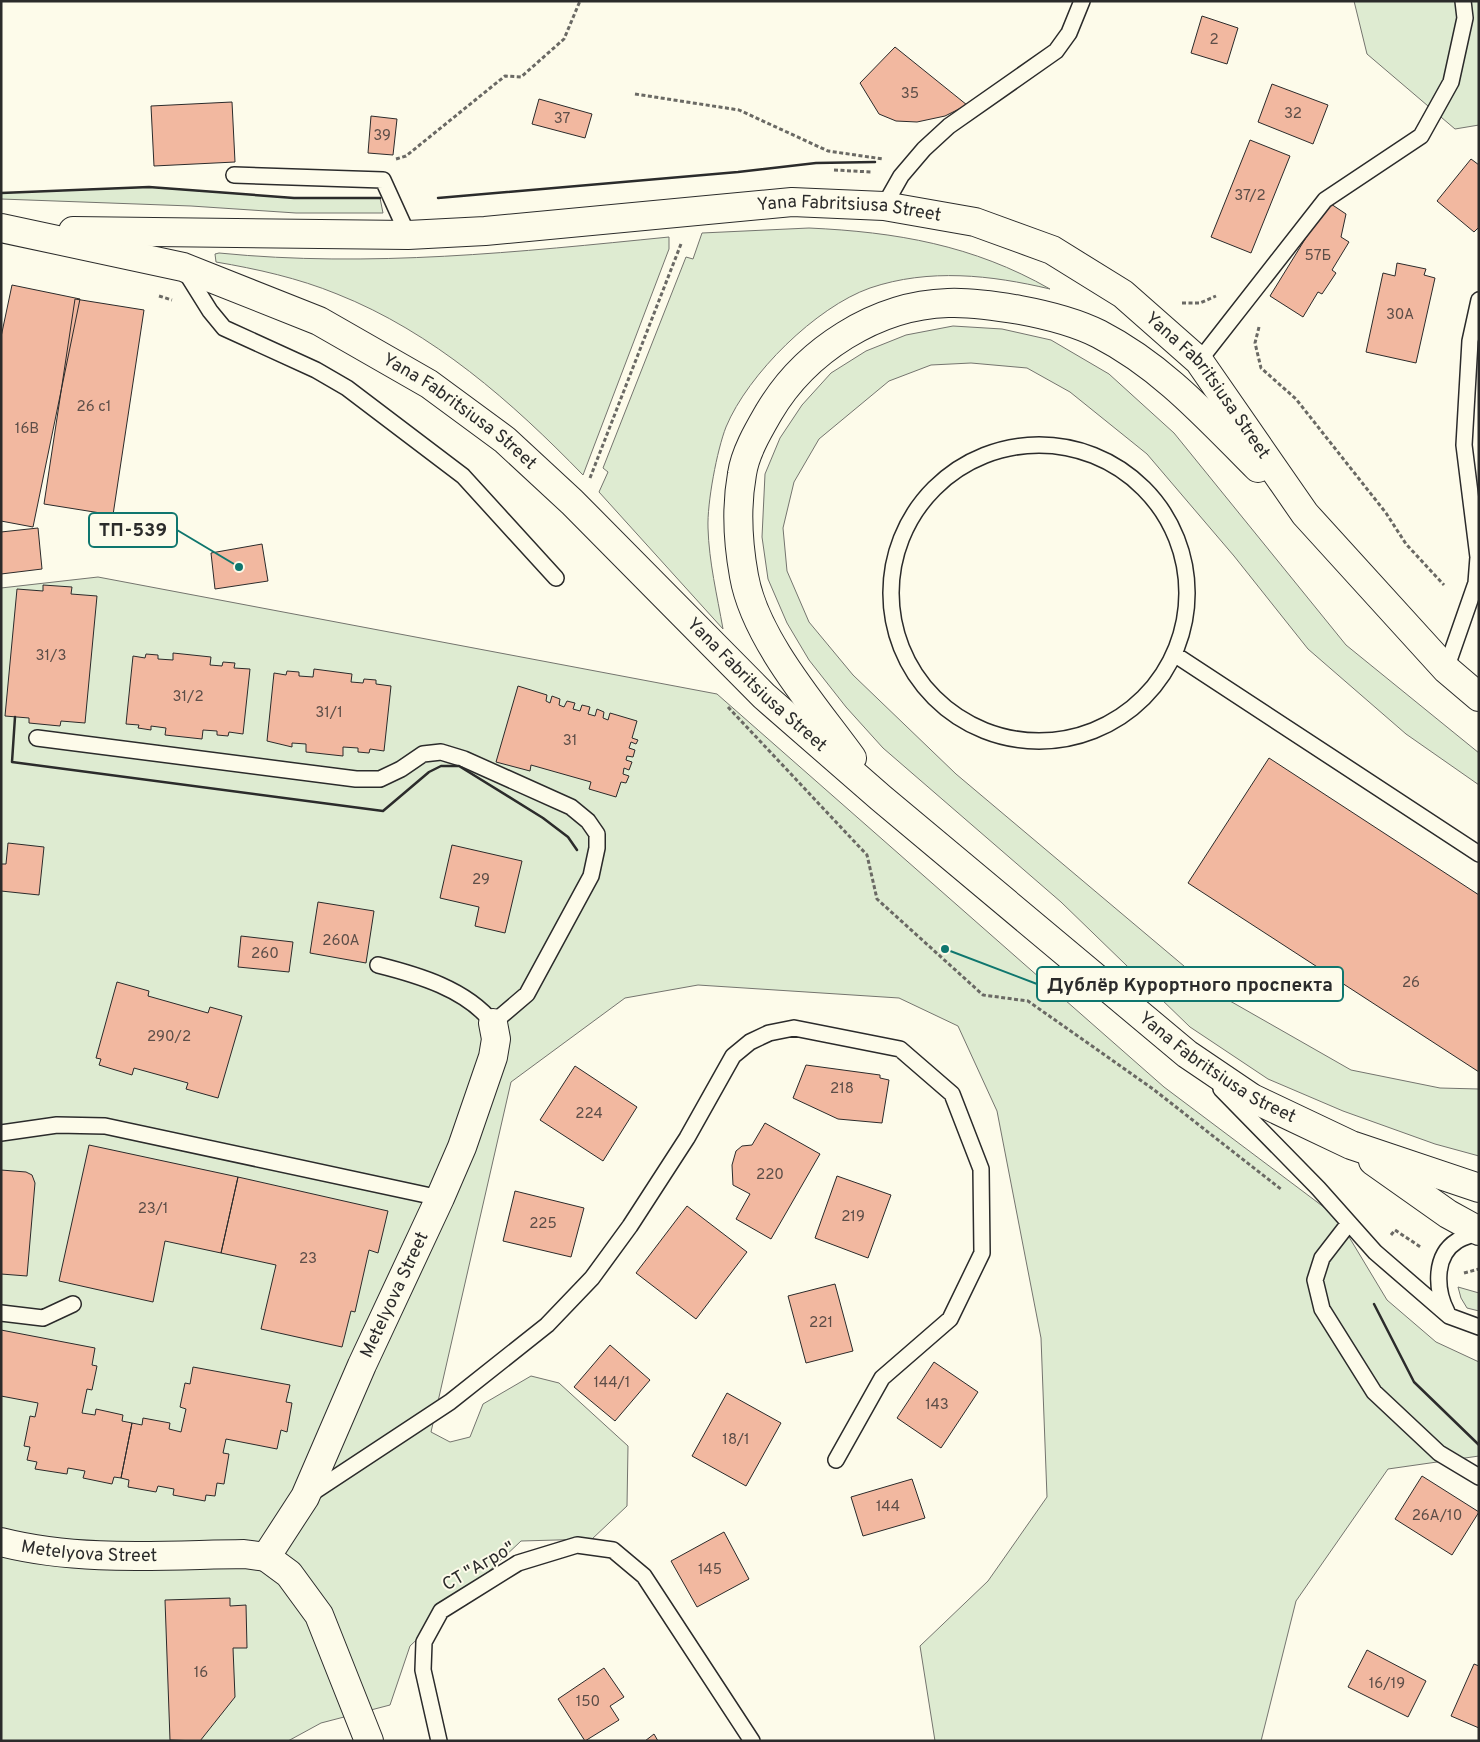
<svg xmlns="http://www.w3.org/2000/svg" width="1480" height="1742" viewBox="0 0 1480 1742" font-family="Overpass,sans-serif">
	<rect width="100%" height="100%" fill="#fdfbea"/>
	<!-- green -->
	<path fill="#deebd1" stroke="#74746e" d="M1354,1H1479V125L1455,129L1367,54Z
		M149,187L294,198H380L383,213H296L191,206L1,199V193Z
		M809,228C896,232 973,245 1050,289C991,275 929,268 870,288C816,307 748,374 726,427C717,450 707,503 708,528C709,562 717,595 723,629L599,492L608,472L603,468L686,257L693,259L702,233Z
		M669,237V249L583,475C512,402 433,332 337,294C298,278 257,269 216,262L215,254L219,253C370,268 519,252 669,237Z
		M953,326L1002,329L1051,340L1109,374L1174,433L1346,645L1479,753V785L1406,734L1308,649L1234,556L1147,454L1070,392L1027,368L971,363L931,365L889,381L819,439L794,482L783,528L787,571L809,622L853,675L956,774L1216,993L1351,1070L1440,1088L1479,1089V1156L1435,1144L1343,1111L1268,1079L1190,1027L1061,902L883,748L846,707L809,660L787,623L768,579L762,537L765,474L780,438L802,405L831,373L866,351L906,335Z
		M98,577L717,694L1164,1087L1337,1217L1387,1300L1436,1342L1479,1362V1456L1388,1469L1296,1601L1261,1741H935L920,1646L988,1581L1047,1497L1041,1338L997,1111L958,1026L899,998L698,985L625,998L511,1082L431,1432L450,1442L470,1437L483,1404L531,1376L559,1383L628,1446L627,1506L592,1539L521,1541L410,1646L390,1705L321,1723L288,1741H1V588Z
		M1458,1287L1479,1293V1311L1467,1308L1461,1298Z"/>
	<!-- building -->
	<path fill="#f2b8a0" stroke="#2b2b2b" d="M1202,16L1238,28L1227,64L1191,53Z
		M895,47L967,105L945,116L917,122L896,121L879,114L860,83Z
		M1272,84L1328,105L1313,144L1258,122Z
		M539,99L592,114L585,138L532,124Z
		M232,102L235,162L154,166L151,106Z
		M371,116L397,119L393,155L368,153Z
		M1250,140L1290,156L1251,253L1211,237Z
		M1471,159L1479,165V227L1474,232L1437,201Z
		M1328,202L1346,214L1341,237L1349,242L1332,270L1336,273L1322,294L1318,292L1303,317L1270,296Z
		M1397,263L1426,269L1424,275L1435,278L1416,363L1366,352L1383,273L1395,276Z
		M12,285L80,299L33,527L1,521V337Z
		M75,299L144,310L113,515L44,504Z
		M38,528L42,569L1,574V532Z
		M262,544L268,581L215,589L211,553Z
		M43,585L72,587L71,594L97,596L85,723L61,721L60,726L29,723V718L5,716L17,589L43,591Z
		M173,653L211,657L210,665L222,666L223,662L235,663L234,668L250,669L243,734L229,732L228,736L217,735V731L203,730L202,739L165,735L166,728L151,726V730L138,728L139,725L126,724L133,656L145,658L146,654L158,655V659L173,660Z
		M314,669L352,674L351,682L363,683L364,679L376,680V684L391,686L384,751L370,749L369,753L358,752V748L343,747V756L306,752V744L292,743V747L267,741L274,673L286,675L287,671L299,672V676L313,677Z
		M518,686L547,695L546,701L550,703L552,696L560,699L559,705L564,707L567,701L575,703L573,709L580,711L582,705L590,707L588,714L595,716L597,709L604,712L603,718L608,720L610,713L637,721L632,738L638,740L636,744L631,742L629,748L635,750L633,757L627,756L626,760L632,762L629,770L624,768L623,774L629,776L626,783L621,782L616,797L589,789L591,782L531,765L530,771L496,762Z
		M1269,758L1479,895V1072L1188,883Z
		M8,843L44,847L39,895L1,891V864H6Z
		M452,845L522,861L505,933L475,926L479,907L440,898Z
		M318,902L374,911L366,963L310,953Z
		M241,936L293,942L289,972L238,967Z
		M117,982L149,991L148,996L208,1013L210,1007L242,1016L218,1098L186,1089L188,1083L134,1068L132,1075L99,1065L101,1059L96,1058Z
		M806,1065L880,1075V1078L889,1080L882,1123L838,1119L793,1098Z
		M575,1066L637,1107L603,1161L540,1120Z
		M765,1123L820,1154L771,1239L736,1219L750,1194L733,1185L732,1165L736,1151L742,1146L752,1145Z
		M89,1145L238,1177L221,1253L165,1241L153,1302L59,1281Z
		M1,1170L26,1172L32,1175L35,1183L27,1276L1,1274Z
		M837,1176L891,1195L868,1258L815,1238Z
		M238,1177L388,1211L378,1253L369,1250L355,1312L351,1311L342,1347L261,1329L276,1265L221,1253Z
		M515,1191L584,1208L571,1257L503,1241Z
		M687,1206L747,1252L696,1319L636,1273Z
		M835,1284L853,1351L806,1363L788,1296Z
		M1,1330L95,1348L92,1365L97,1366L92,1390L87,1389L82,1413L95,1415L96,1409L123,1415L122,1421L132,1423L121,1478L114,1477L112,1484L83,1478L85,1471L68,1468L67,1474L35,1469L37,1462L27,1460L30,1447L24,1446L30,1416L35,1417L38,1403L1,1396Z
		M610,1345L650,1380L615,1421L574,1387Z
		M934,1362L978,1392L941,1448L897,1418Z
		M193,1367L290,1385L286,1402L292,1403L287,1432L281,1430L277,1449L226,1439L223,1453L229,1454L224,1484L217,1483L215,1496L206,1495L205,1501L173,1495L174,1489L158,1486L156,1492L128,1487L129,1480L121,1478L132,1423L142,1425L143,1418L170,1423L169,1429L181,1432L186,1409L180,1407L185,1383L190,1384Z
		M727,1393L781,1423L746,1486L692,1456Z
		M1422,1476L1479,1512L1452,1555L1395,1519Z
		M912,1479L925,1518L863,1536L851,1497Z
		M724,1532L749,1579L697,1607L671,1561Z
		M230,1598V1606L246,1605L247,1648H233L235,1697L200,1741L170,1740L165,1600Z
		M1367,1650L1426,1681L1408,1717L1348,1687Z
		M1474,1664L1479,1666V1728L1451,1716Z
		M604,1668L624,1697L610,1706L619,1720L585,1741L558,1699Z
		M654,1734L658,1741H645Z"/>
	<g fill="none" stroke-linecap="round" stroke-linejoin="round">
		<defs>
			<path id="lane" d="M234,175L383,180L408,235
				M884,206L901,176L924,149L949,126L1056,51L1069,33L1082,1
				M185,271L210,311L224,328L316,370L347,388L463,476L556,578
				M1199,361L1325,200L1421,136L1451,82L1465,18L1463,1
				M891 593a148 148 0 1 1 296 0a148 148 0 1 1-296 0Z
				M1174,654L1479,854
				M1446,669L1476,583L1478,557L1464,445L1470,341L1479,300
				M37,738L356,779H380L401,769L423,754L441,752L464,759L571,807L588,821L597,834V848L591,876L527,994L493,1023C466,989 418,975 378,965
				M1221,1089L1318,1188L1375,1252L1449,1316L1479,1327
				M1,1133L57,1125L105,1126L440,1198
				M1349,1223L1322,1258L1315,1280L1322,1309L1374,1392L1439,1453L1479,1477
				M1447,1312C1436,1291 1433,1256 1457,1241C1463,1237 1472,1235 1479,1232
				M1,1313L43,1318L73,1304
				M309,1495L450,1402L547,1325L592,1278L630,1226L687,1138L733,1056L750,1042L769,1033L794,1028L900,1049L952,1094L981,1169L982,1253L950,1319L882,1378L836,1460
				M439,1741L423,1670L424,1642L441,1611L518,1563L577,1545L613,1550L644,1576L752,1741"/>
			<g id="street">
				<path id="s1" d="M1,1542C80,1562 163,1555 244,1554L266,1557L305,1497L362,1365L440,1198L462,1147L493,1057L496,1039L493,1023"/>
				<path d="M266,1557L289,1574L319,1615L369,1741"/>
			</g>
			<g id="secondary">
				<path id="s2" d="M1,228L183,267L319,321L429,384L505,440L572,502L764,696L881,798L1187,1054L1252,1098L1351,1145L1479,1188"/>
				<path id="s3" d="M73,231L408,235L485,231L792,202L884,206L975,222L1052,250L1123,294L1199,361L1305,514L1446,669L1479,697"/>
				<path d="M852,758C815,707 755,639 744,576C738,543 736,507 742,474C745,453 758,431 769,412C805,351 876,305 948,303C972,302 997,306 1020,310C1047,315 1075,322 1099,334C1163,367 1208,418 1258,468"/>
				<path d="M1373,1161L1448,1214L1479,1231"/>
			</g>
		</defs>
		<!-- lane casing -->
		<use href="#lane" stroke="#2b2b2b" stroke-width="18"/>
		<!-- street casing -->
		<use href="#street" stroke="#2b2b2b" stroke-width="30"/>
		<!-- secondary casing -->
		<use href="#secondary" stroke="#2b2b2b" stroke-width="30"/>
		<!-- path -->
		<path stroke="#6a6964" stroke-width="3" stroke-dasharray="4 2.5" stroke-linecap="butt" d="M635,94L739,110L828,151L883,159
			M396,159L406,156L505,76L521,77L564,39L580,1
			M834,170L871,172
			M159,296L172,300
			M1182,303H1200L1216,296
			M1259,327L1255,343L1261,368L1296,399L1386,513L1406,544L1444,585
			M590,478L681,244
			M728,707L867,855L877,899L983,995L1028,1001L1153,1089L1282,1190
			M1391,1235L1395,1230L1422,1248
			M1464,1273L1479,1269"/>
		<!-- lane -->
		<use href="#lane" stroke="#fdfbea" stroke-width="15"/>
		<!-- street -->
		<use href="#street" stroke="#fdfbea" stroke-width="28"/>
		<!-- secondary -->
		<use href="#secondary" stroke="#fdfbea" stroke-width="28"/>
		<!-- wall -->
		<path stroke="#2b2b2b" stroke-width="2.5" d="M1,193L149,187L294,198H380
			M438,198L738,172L816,163L875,162
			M15,717L12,762L383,811L429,772L441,766H459L543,818L568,837L577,850
			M1374,1304L1414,1382L1479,1445"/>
	</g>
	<g text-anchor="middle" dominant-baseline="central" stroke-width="4" stroke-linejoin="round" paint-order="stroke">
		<!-- number labels -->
		<g font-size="15" fill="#5d4e48">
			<text x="1214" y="40">2</text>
			<text x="910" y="94">35</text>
			<text x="1293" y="114">32</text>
			<text x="562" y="119">37</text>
			<text x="382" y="136">39</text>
			<text x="1250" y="196">37/2</text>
			<text x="1318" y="256">57Б</text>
			<text x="1400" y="315">30А</text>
			<text x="94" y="407">26 с1</text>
			<text x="27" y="429">16В</text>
			<text x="51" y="656">31/3</text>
			<text x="188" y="697">31/2</text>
			<text x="329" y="713">31/1</text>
			<text x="570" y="741">31</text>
			<text x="481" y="880">29</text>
			<text x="341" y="941">260А</text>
			<text x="265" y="954">260</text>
			<text x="1411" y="983">26</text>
			<text x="169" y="1037">290/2</text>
			<text x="842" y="1089">218</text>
			<text x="589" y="1114">224</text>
			<text x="770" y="1175">220</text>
			<text x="153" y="1209">23/1</text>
			<text x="853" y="1217">219</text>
			<text x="543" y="1224">225</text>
			<text x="308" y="1259">23</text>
			<text x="821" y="1323">221</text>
			<text x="612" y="1383">144/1</text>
			<text x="937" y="1405">143</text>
			<text x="736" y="1440">18/1</text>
			<text x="888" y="1507">144</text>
			<text x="1437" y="1516">26А/10</text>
			<text x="710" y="1570">145</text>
			<text x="201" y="1673">16</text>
			<text x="1387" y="1684">16/19</text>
			<text x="588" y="1702">150</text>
		</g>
		<!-- street labels -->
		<g font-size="18" fill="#2b2b2b" stroke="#fdfbea">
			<text stroke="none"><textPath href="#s3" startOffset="778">Yana Fabritsiusa Street</textPath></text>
			<text stroke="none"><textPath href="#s3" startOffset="1196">Yana Fabritsiusa Street</textPath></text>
			<text stroke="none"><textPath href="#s2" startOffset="500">Yana Fabritsiusa Street</textPath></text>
			<text stroke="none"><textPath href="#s2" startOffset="905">Yana Fabritsiusa Street</textPath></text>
			<text stroke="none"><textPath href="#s2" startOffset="1505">Yana Fabritsiusa Street</textPath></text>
			<text stroke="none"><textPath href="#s1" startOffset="559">Metelyova Street</textPath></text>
			<text stroke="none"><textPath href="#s1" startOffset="89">Metelyova Street</textPath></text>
			<text transform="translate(479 1567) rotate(-30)">СТ "Агро"</text>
		</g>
	</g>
	<!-- callouts -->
	<path fill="none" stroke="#0f766e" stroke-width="2" d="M239 567L177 530M945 949L1037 984"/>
	<g fill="#0f766e" stroke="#fdfbea" stroke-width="2">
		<circle cx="239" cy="567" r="5"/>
		<circle cx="945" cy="949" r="5"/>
	</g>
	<g fill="#fdfbea" stroke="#0f766e" stroke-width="2">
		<rect x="89" y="513" width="88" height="34" rx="5"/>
		<rect x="1037" y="967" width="306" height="34" rx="5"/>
	</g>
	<g font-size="19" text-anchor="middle" font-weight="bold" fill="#2b2b2b">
		<text x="133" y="536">ТП-539</text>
		<text x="1190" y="991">Дублёр Курортного проспекта</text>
	</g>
	<!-- border -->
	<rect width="1480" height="1742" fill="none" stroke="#2b2b2b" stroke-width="5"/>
</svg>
